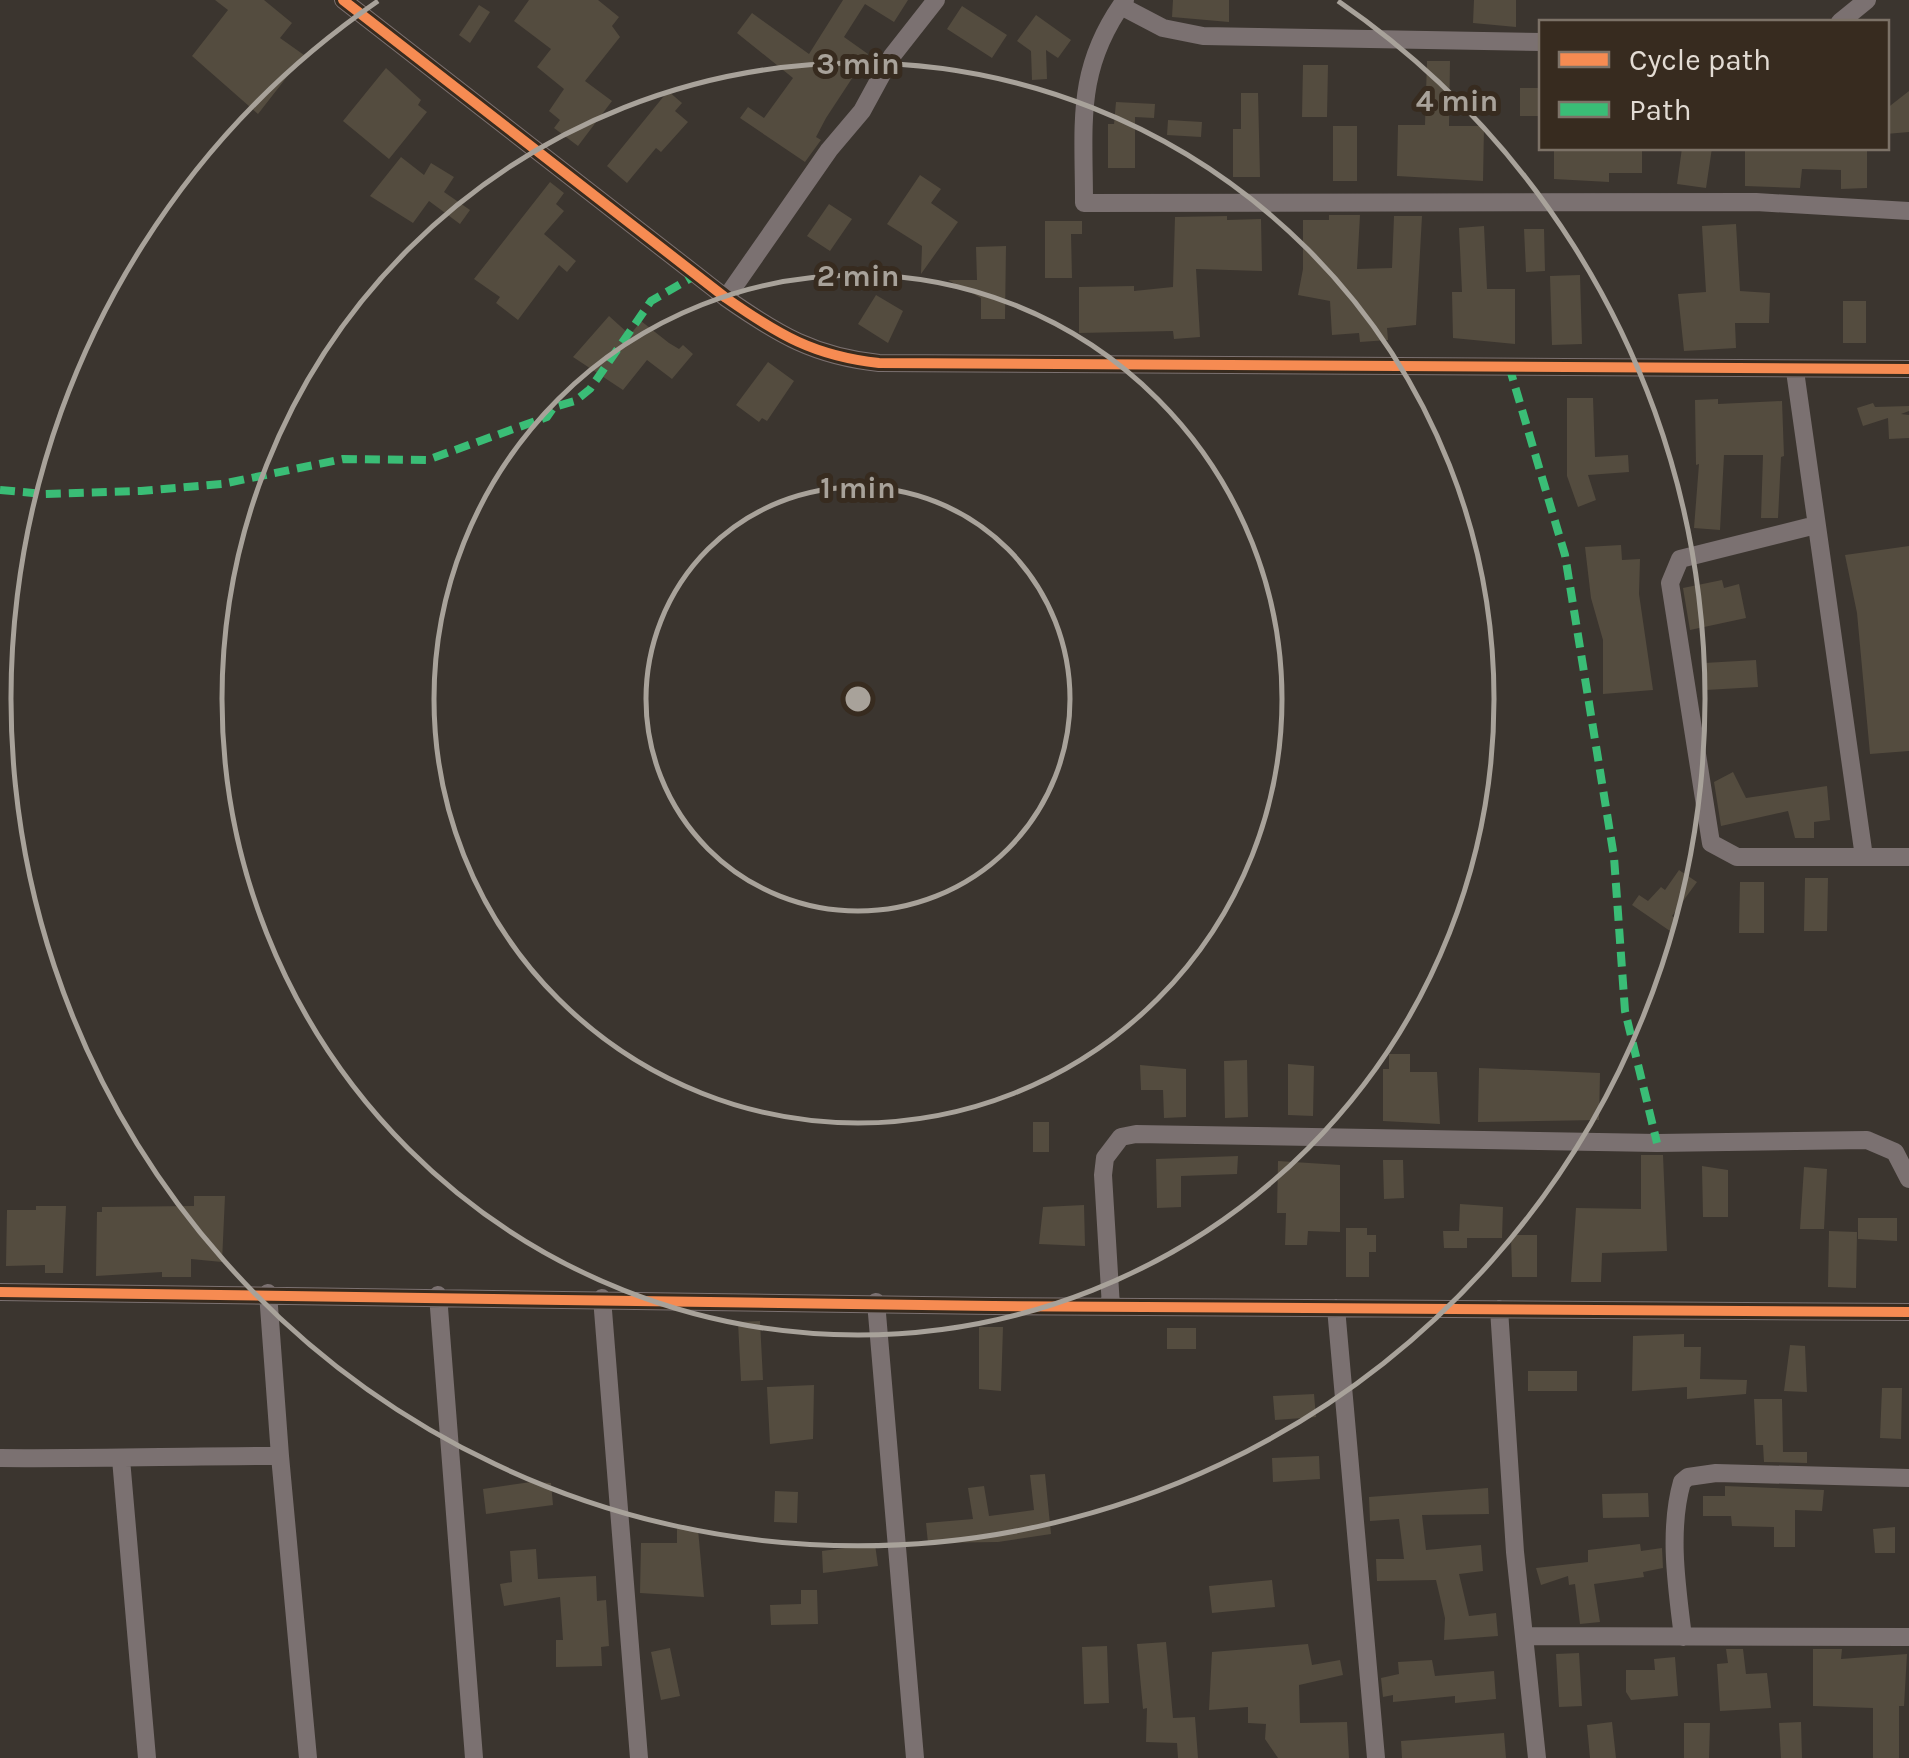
<svg xmlns="http://www.w3.org/2000/svg" width="1909" height="1758" viewBox="0 0 1909 1758" font-family="Karla,sans-serif">
	<rect width="100%" height="100%" fill="#3b352f"/>
	<!-- building -->
	<path fill="#544c3f" d="M215,0H264L292,23L280,38L304,55L258,114L192,56L228,10Z
		M529,0H598L619,17L612,26L620,37L585,81L612,101L578,146L554,128L560,120L549,111L564,89L537,67L551,49L514,21Z
		M843,0H908L894,22L865,4L844,37L868,54L826,118L816,137L821,140L805,162L740,118L748,107L764,118L793,78L737,33L752,13L809,54Z
		M1173,0H1229V22L1172,17Z
		M1474,0H1516V27L1473,23Z
		M479,5L490,12L470,43L459,35Z
		M962,6L1007,35L992,58L947,29Z
		M1036,15L1071,40L1058,58L1046,50L1047,79L1032,80L1031,51L1017,41Z
		M1427,61H1450L1449,126H1484L1483,181L1397,176L1398,125H1425Z
		M1303,65H1328L1327,117H1302Z
		M386,68L421,100L418,105L427,112L389,159L343,121Z
		M1520,88H1542V116H1520Z
		M668,91L682,103L675,111L688,122L661,152L656,148L627,183L607,166Z
		M1909,91V132L1886,134V109Z
		M1241,93H1258L1260,177H1233V129H1241Z
		M1116,102L1155,104L1154,118L1135,117V168H1108V124H1114Z
		M1168,120L1202,122L1201,137L1167,135Z
		M1333,126H1357V181H1333Z
		M1554,148H1642V173H1609V182L1554,179Z
		M1682,148H1712L1706,188L1677,184Z
		M1745,148H1867V188L1841,189V170L1802,169L1800,188L1745,186Z
		M401,157L424,175L431,163L454,177L444,192L470,210L460,224L429,201L413,223L370,196Z
		M920,175L941,189L931,203L958,222L921,274L922,246L887,224Z
		M550,182L564,193L556,204L564,211L544,234L576,261L567,272L559,265L518,320L496,303L500,297L474,279Z
		M829,204L852,219L830,251L807,236Z
		M1329,215H1360L1357,269L1392,268L1394,216H1422L1416,325L1387,328L1388,340L1360,342L1359,333L1332,335L1330,301L1298,295L1303,269V220H1329Z
		M1227,216V220L1261,219L1262,271L1196,269L1200,337L1174,339L1173,331L1079,333V287L1134,286V291L1173,287L1175,217Z
		M1045,221H1082V234H1071L1072,278H1045Z
		M1736,224L1740,291L1770,293L1769,323H1735L1736,348L1684,351L1678,294L1706,292L1702,226Z
		M1484,226L1487,289H1515V344L1453,338L1452,292H1462L1459,228Z
		M1524,229H1544L1545,271L1526,272Z
		M1006,246L1005,319H981V298L948,280H977L976,247Z
		M1580,275L1582,344L1552,345L1550,276Z
		M876,295L903,311L888,343L858,324Z
		M1843,301H1866V343H1843Z
		M609,316L630,335L641,321L669,343L679,349L683,345L693,354L672,379L647,360L623,390L573,357Z
		M768,362L794,381L767,421L762,418L759,422L736,405Z
		M1567,398H1593L1595,457L1628,455L1629,472L1588,475L1596,500L1578,507L1567,476Z
		M1718,399V404L1782,401L1784,456L1781,457L1778,518H1761L1763,455H1724L1720,530L1694,528L1699,464L1696,465L1695,400Z
		M1873,403L1875,407L1909,406V411L1901,414L1909,415V438L1889,439L1888,418L1863,426L1857,408Z
		M1621,545L1622,560L1640,559L1639,594L1653,690L1603,694V640L1591,598L1585,547Z
		M1909,546V751L1870,754L1857,613L1845,555Z
		M1722,580L1724,588L1739,584L1746,618L1690,630L1683,588Z
		M1756,660L1758,687L1706,690L1704,663Z
		M1733,772L1746,798L1827,786L1830,820L1814,822V838H1795L1788,811L1721,826L1714,782Z
		M1679,870L1697,882L1672,916L1678,920L1670,931L1632,905L1639,895L1648,901L1661,887L1665,890Z
		M1805,878H1828L1827,931H1804Z
		M1740,882H1764V933H1739Z
		M1389,1054H1410V1072H1437L1440,1124L1383,1121V1069H1389Z
		M1247,1060L1248,1117L1225,1118L1224,1061Z
		M1288,1064L1314,1066L1313,1116L1288,1115Z
		M1140,1065L1186,1069V1117L1164,1118L1163,1090H1141Z
		M1479,1068L1600,1073L1599,1120L1478,1122Z
		M1033,1122H1049V1152H1033Z
		M1641,1155H1663L1667,1251L1602,1253L1601,1282H1571L1576,1208L1641,1209Z
		M1238,1156L1237,1174L1181,1176V1207L1157,1208L1156,1159Z
		M1383,1160H1403L1404,1198L1384,1199Z
		M1278,1161L1340,1165V1232L1308,1231L1307,1245H1285L1286,1213H1277Z
		M1702,1166L1728,1170V1217H1703Z
		M1804,1167L1827,1169L1824,1229H1800Z
		M194,1196H225L222,1262L191,1259V1277H162V1272L96,1276L97,1212H102V1207L194,1206Z
		M1460,1204L1503,1207L1502,1238H1467V1248H1444L1443,1231H1459Z
		M1084,1205L1085,1246L1039,1244L1043,1207Z
		M36,1206H66L63,1273H45V1265L6,1266L7,1210H36Z
		M1858,1218H1897V1241L1858,1239Z
		M1346,1228H1367V1235H1376V1252H1369V1277H1346Z
		M1829,1231L1857,1232L1856,1288L1828,1287Z
		M1511,1235H1537V1277H1512Z
		M760,1321L763,1380L741,1381L738,1322Z
		M979,1327H1003L1001,1391L979,1389Z
		M1167,1328H1196V1349H1167Z
		M1684,1334V1347H1701L1700,1379L1747,1380L1746,1394L1687,1399V1387L1632,1391L1633,1336Z
		M1790,1345L1805,1346L1807,1392L1784,1391Z
		M1528,1371H1577V1391H1528Z
		M814,1385L813,1439L770,1444L767,1387Z
		M1882,1388H1902L1901,1439L1880,1438Z
		M1314,1394L1316,1417L1275,1420L1273,1396Z
		M1754,1399H1782L1783,1452H1807V1463L1764,1462L1763,1445H1756Z
		M1319,1456L1320,1479L1273,1482L1272,1458Z
		M1045,1474L1051,1534L998,1542L928,1543L926,1523L973,1519L968,1488L984,1486L989,1516L1034,1510L1030,1475Z
		M531,1482L551,1483L553,1505L486,1514L483,1489Z
		M1725,1486L1824,1490L1822,1511L1795,1510V1547H1774V1527L1732,1526L1731,1516H1703V1496H1725Z
		M1488,1488L1489,1514L1422,1515L1426,1550L1481,1545L1483,1571L1459,1574L1469,1616L1496,1613L1498,1636L1444,1640L1445,1618L1436,1580L1377,1581L1376,1559H1404L1399,1519L1370,1521L1369,1497Z
		M775,1491L798,1492L797,1523L774,1522Z
		M1648,1493L1649,1517L1603,1518L1602,1494Z
		M1895,1527V1553H1875L1873,1529Z
		M677,1529H698L704,1597L640,1593L641,1543H677Z
		M875,1544L878,1566L823,1573L822,1551Z
		M1640,1544L1641,1551L1662,1548L1663,1568L1643,1572L1644,1577L1594,1584L1600,1622L1580,1624L1575,1584L1569,1585L1568,1576L1541,1585L1536,1568L1588,1562V1550Z
		M536,1549L538,1579L596,1576L597,1601L606,1600L609,1646L601,1647L602,1666L556,1667V1640H563L560,1597L504,1606L500,1584L512,1582L510,1551Z
		M1272,1580L1275,1607L1212,1613L1209,1586Z
		M801,1590H817L818,1624L771,1625L770,1605L801,1604Z
		M1166,1642L1173,1718L1195,1717L1198,1758H1178L1177,1743L1146,1742L1147,1708L1143,1709L1137,1644Z
		M1308,1644L1312,1665L1340,1660L1343,1675L1299,1685L1300,1723L1347,1722L1349,1758H1278L1265,1739L1266,1724L1248,1723V1707L1209,1710L1212,1652Z
		M1107,1646L1109,1703L1084,1704L1082,1647Z
		M670,1648L680,1696L661,1700L651,1652Z
		M1726,1649H1743L1746,1674L1767,1673L1771,1708L1720,1711L1717,1664L1728,1663Z
		M1813,1649H1842L1841,1659L1907,1654L1904,1706H1899V1758H1873V1708L1813,1706Z
		M1579,1653L1582,1706L1559,1707L1556,1654Z
		M1675,1657L1678,1696L1631,1700L1626,1692V1670H1655L1654,1659Z
		M1432,1660L1435,1676L1494,1671L1496,1699L1455,1703V1696L1393,1702V1695L1383,1697L1381,1678L1399,1674L1398,1662Z
		M1612,1722L1616,1758H1590L1587,1725Z
		M1801,1722L1802,1758H1781L1779,1723Z
		M1684,1723H1710L1709,1758H1684Z
		M1504,1733L1506,1758H1402L1401,1741Z"/>
	<g fill="none" stroke-linecap="round" stroke-linejoin="round">
		<!-- minor -->
		<path stroke="#7b7171" stroke-width="18" d="M343,0L726,298C779,335 814,356 879,363L1909,369
			M1125,0C1075,69 1084,123 1084,203L1756,202L1909,211
			M1121,6L1163,28L1203,36L1542,42
			M1840,22L1867,0
			M726,298L829,150L862,111L892,56L936,0
			M1795,371L1864,857
			M1816,525L1680,559L1670,583L1711,843L1737,857H1909
			M0,1292L993,1306L1909,1312
			M268,1293L280,1456
			M438,1295L474,1758
			M602,1298L639,1758
			M876,1302L915,1758
			M1111,1307L1103,1175L1105,1158L1121,1137L1136,1134L1657,1143L1867,1140L1895,1152L1909,1179
			M1336,1308L1376,1758
			M1499,1309L1515,1552L1537,1758
			M0,1458C93,1459 187,1456 280,1456L308,1758
			M121,1459L147,1758
			M1525,1636L1909,1637
			M1683,1637C1677,1588 1668,1531 1682,1482L1688,1477L1716,1473L1909,1478"/>
		<!-- quiet -->
		<path stroke="#3abd76" stroke-width="8" stroke-dasharray="15 8" stroke-linecap="butt" d="M1509,366L1565,555L1614,857L1625,1011L1657,1143
			M0,490L44,494L141,491L222,484L343,459L427,460L547,417L554,407L575,401L590,389L651,301L696,275"/>
		<defs>
			<path id="cycleway" d="M343,0L726,298C779,335 814,356 879,363L1909,369
				M0,1292L993,1306L1909,1312"/>
		</defs>
		<!-- cycleway casing -->
		<use href="#cycleway" stroke="#372b1f" stroke-width="16"/>
		<!-- cycleway -->
		<use href="#cycleway" stroke="#f68b52" stroke-width="10"/>
	</g>
	<!-- distance rings -->
	<g fill="none" stroke="#a8a29a" stroke-width="5">
		<circle cx="858" cy="699" r="212"/>
		<circle cx="858" cy="699" r="424"/>
		<circle cx="858" cy="699" r="636"/>
		<path d="M1338 1A847 847 0 1 1 378 1"/>
	</g>
	<circle cx="858" cy="699" r="15" fill="#a8a29a" stroke="#372b1f" stroke-width="5"/>
	<g font-size="30" text-anchor="middle" font-weight="bold" fill="#a8a29a" stroke="#372b1f" stroke-width="10" stroke-linejoin="round" paint-order="stroke">
		<text x="858" y="74">3 min</text>
		<text x="1457" y="111">4 min</text>
		<text x="858" y="286">2 min</text>
		<text x="858" y="498">1 min</text>
	</g>
	<!-- legend -->
	<rect x="1539" y="20" width="350" height="130" fill="#372b1f" stroke="#7c7267" stroke-width="2.5"/>
	<rect x="1559" y="52" width="50" height="15" fill="#f68b52" stroke="#7c7267" stroke-width="2.5"/>
	<text x="1629" y="70" font-size="30" fill="#e3dcd4">Cycle path</text>
	<rect x="1559" y="102" width="50" height="15" fill="#3abd76" stroke="#7c7267" stroke-width="2.5"/>
	<text x="1629" y="120" font-size="30" fill="#e3dcd4">Path</text>
</svg>
